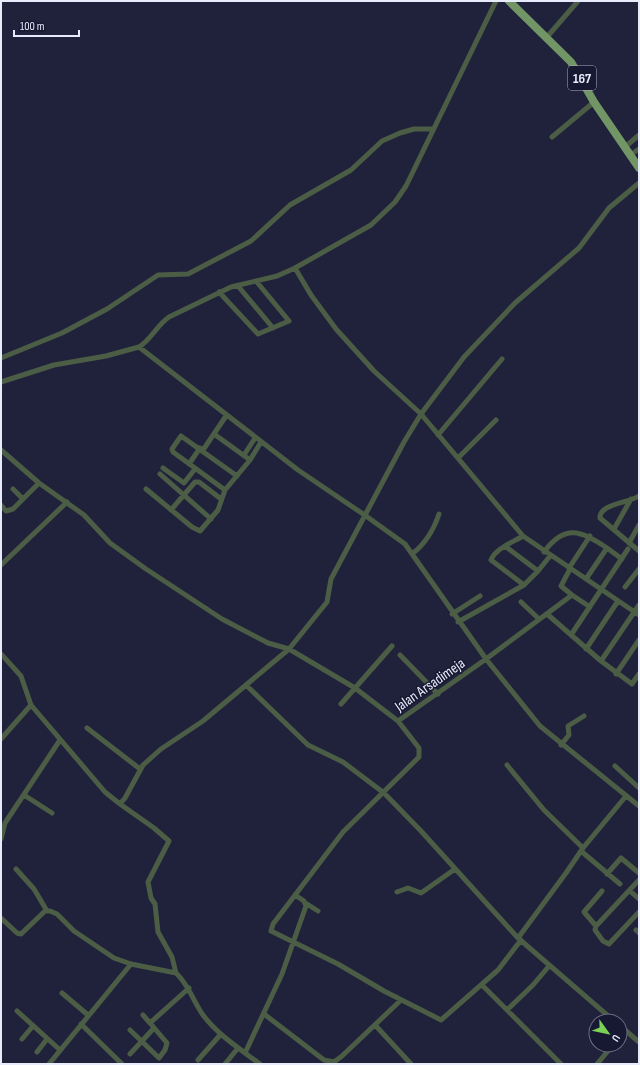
<svg xmlns="http://www.w3.org/2000/svg" width="640" height="1065" viewBox="0 0 640 1065" font-family="'Sofia Sans Condensed',sans-serif">
	<rect width="100%" height="100%" fill="#20223b"/>
	<g fill="none" stroke-linecap="round" stroke-linejoin="round">
		<!-- street -->
		<path stroke="#4c5d45" stroke-width="5" d="M547,37L578,1
			M552,137L594,102
			M625,147L639,135
			M630,155L639,149
			M295,268L311,295L336,329L374,371L421,414L523,536L639,615
			M238,286L273,328
			M219,292L258,334L289,321L256,281
			M139,347L298,470L366,516L405,544L486,659L572,595L561,586L570,569
			M1,358L62,333L107,309L158,275L188,274L251,241L290,205L351,170L382,141L400,133L414,129H433
			M1,382L54,365L106,356L139,347C151,340 157,325 169,317L231,287L277,276L295,268L371,225L395,202L406,186L496,1
			M214,434L250,460
			M438,435L502,359
			M1,450L39,483L84,515L110,543L146,569L222,619L268,643L289,649L327,602L331,579L404,442L421,414L464,357L515,303L579,248L609,208L639,183
			M203,450L226,416
			M244,455L255,438
			M458,458L496,420
			M189,464L200,448
			M163,468L184,483L195,469
			M160,474L211,519
			M13,489L23,499
			M146,489L192,527L200,531L218,510L225,490L250,460L261,442
			M225,490L173,452L172,449L181,436L237,476
			M639,496C629,503 599,504 600,518L639,551
			M1,505L6,511L13,509L39,483
			M171,510L195,482H199L221,499
			M614,529L631,499
			M523,536C513,542 495,549 491,560L524,585L538,571
			M629,543L639,525
			M505,546L538,571L550,556
			M544,552C565,523 582,531 607,548
			M412,554C425,544 434,529 439,514
			M1,565L67,502
			M569,568L590,536
			M586,579L607,548L622,559
			M625,587L639,569
			M572,595L590,607
			M521,602L539,619
			M452,614L480,596
			M547,614L601,661L632,684L639,674
			M458,622L524,585
			M571,635L628,549
			M586,649L618,601
			M1,654L21,676L31,705L105,792L120,804L125,798L143,765L161,749L203,721L289,649L355,688L398,721L419,748V757L343,832L273,924L271,931L338,964L384,991L441,1020L498,970L521,940
			M400,655L438,694
			M601,661L639,605
			M616,674L639,640
			M246,685L308,745L343,762L384,793L421,831L518,938L614,1021
			M341,704L392,646
			M398,721L486,659L540,726L639,806
			M87,728L140,769
			M1,739L31,705
			M561,745L569,735L568,726L584,716
			M507,765L544,810L583,848
			M615,766L639,788
			M24,795L52,813
			M120,804L154,828L169,841L148,882L151,898L155,904L158,932L172,957L176,973
			M1,839L5,823L60,740
			M581,851L620,884
			M16,869L34,889L47,911
			M607,874L621,858L639,873
			M639,880L596,926L595,930L603,941L609,944L639,912
			M630,891L639,899
			M397,892L408,888L421,893L455,869
			M307,904L318,911
			M1,918L17,933L21,934L45,911H50L57,914L74,931L114,958L131,964L176,973C189,985 193,1001 203,1015C218,1035 240,1049 260,1064
			M596,926L584,912L602,891
			M636,930L639,933
			M518,938L566,873L583,848L626,796
			M482,985L561,1064
			M62,993L88,1015
			M507,1010L533,985L549,966
			M17,1011L60,1050
			M264,1014L324,1060L334,1062L342,1056L401,1000
			M143,1015L150,1023
			M81,1024L122,1064
			M375,1025L411,1064
			M620,1026L625,1030L620,1036
			M130,1030L159,1058L165,1050L167,1043L150,1023L189,988
			M625,1030L639,1042
			M22,1039L33,1026
			M37,1052L47,1039
			M245,1053L282,974L306,906L304,901L295,895
			M130,1054L154,1028
			M198,1060L221,1034
			M49,1064L131,964
			M225,1064L238,1048
			M597,1064L613,1045"/>
		<!-- primary -->
		<path stroke="#719564" stroke-width="8" d="M509,1L571,62L594,102L639,168"/>
	</g>
	<g text-anchor="middle" dominant-baseline="central" stroke-width="3" stroke-linejoin="round" paint-order="stroke">
		<!-- shield labels -->
		<rect fill="#171831" stroke="#a9acbf" stroke-width="1" x="568" y="66" width="28" height="24" rx="3"/>
		<g font-size="14" font-weight="bold" fill="#e8ebfc">
			<text x="582" y="78">167</text>
		</g>
		<!-- street labels -->
		<g font-size="15" fill="#e8ebfc" stroke="#171831">
			<text transform="translate(430 685) rotate(-35)">Jalan Arsadimeja</text>
		</g>
	</g>
	<!-- border -->
	<rect width="640" height="1065" fill="none" stroke="#e8ebfc" stroke-width="4"/>
	<!-- north arrow -->
	<g transform="translate(608 1033) rotate(123)"><circle r="19" fill="#171831" stroke="#6b6c82"/>
	<path d="M0-3L7 15L0 10L-7 15Z" fill="#7bd156"/>
	<text y="-6" font-size="11" font-weight="bold" text-anchor="middle" fill="#e8ebfc">U</text>
	</g>
	<!-- scale -->
	<path d="M14 30v6h65v-6" fill="none" stroke="#e8ebfc" stroke-width="2"/>
	<text x="20" y="30" font-size="12" fill="#e8ebfc" stroke="#171831" stroke-width="3" paint-order="stroke">100 m</text>
</svg>
